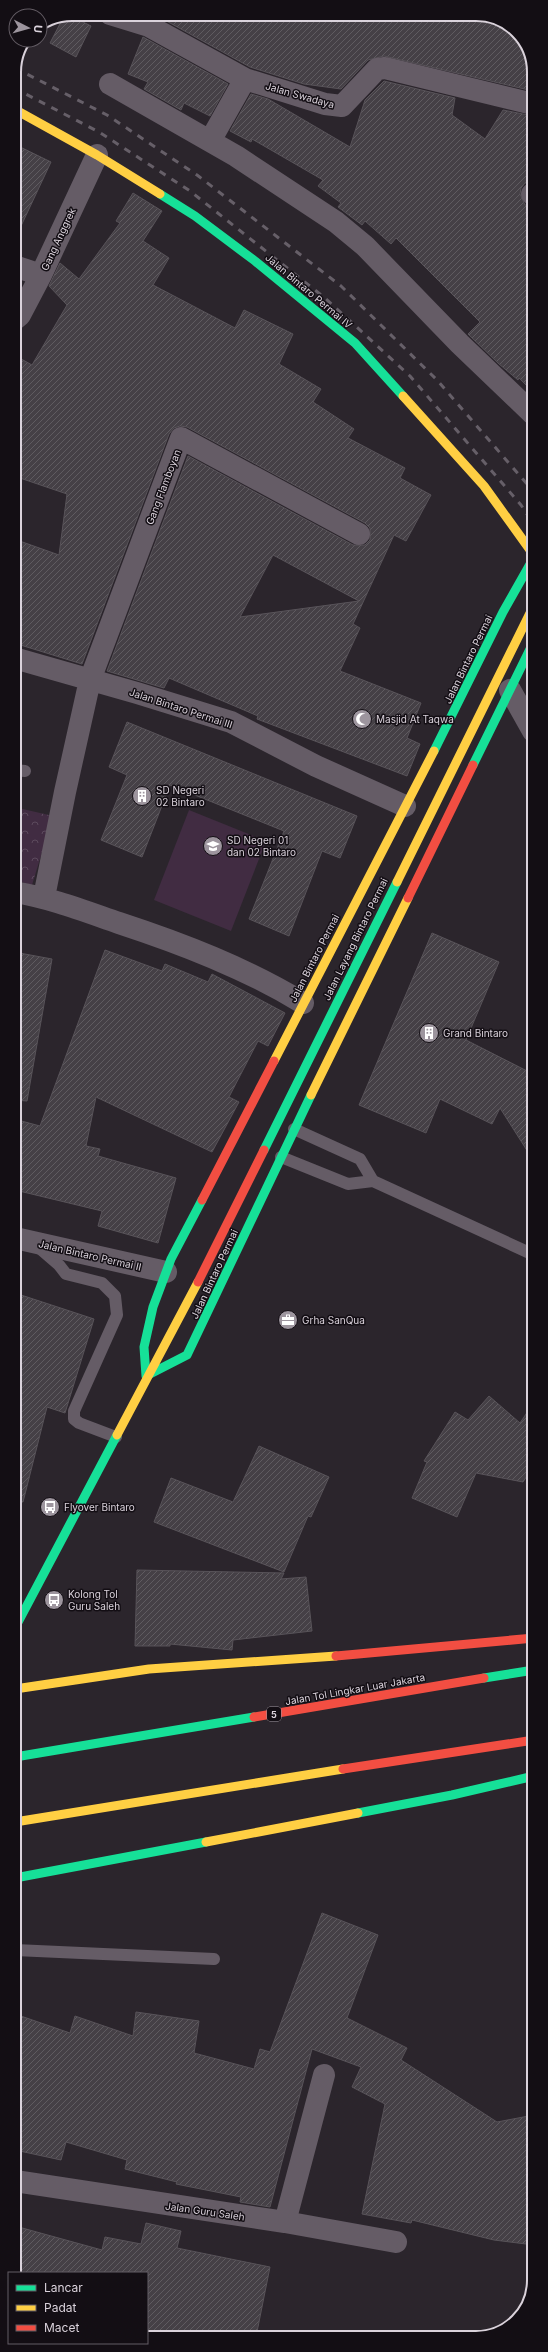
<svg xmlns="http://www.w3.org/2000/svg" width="548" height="2352" viewBox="0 0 548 2352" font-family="Inter,sans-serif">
	<defs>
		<pattern id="forest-crowns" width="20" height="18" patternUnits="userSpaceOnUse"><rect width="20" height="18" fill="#412c42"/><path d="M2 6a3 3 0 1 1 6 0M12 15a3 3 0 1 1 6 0" fill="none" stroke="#5c4a5d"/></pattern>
		<pattern id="building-hatch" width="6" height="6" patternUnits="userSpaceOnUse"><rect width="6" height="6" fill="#454046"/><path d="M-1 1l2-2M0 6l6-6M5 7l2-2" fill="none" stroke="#5f5b60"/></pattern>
	</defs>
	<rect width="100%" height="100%" fill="#2b252c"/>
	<!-- forest -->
	<path fill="url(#forest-crowns)" d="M14,807L53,816L32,885L14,880Z"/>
	<!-- pitch -->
	<path fill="#412c42" d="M189,810L266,841L231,931L154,900Z"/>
	<!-- building -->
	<path fill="url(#building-hatch)" stroke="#585359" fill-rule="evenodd" d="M161,14H484L515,28L533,61V91L384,56L368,60L341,89L304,84L250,67L161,18Z
		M69,15L91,26L76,57L50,43L63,18Z
		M143,37L228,84L210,116L184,103L181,110L144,89L148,82L128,74Z
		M384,81L455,98L452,115L485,139L503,110L533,116V182L525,183L521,188L520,194L525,205L533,206V392L519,378L518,380L499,364L468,334L480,322L396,238L391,244L365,221L362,225L338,207L341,203L318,186L323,180L252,139L251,142L230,131L251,94L268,99L350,147L365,100Z
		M14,144L51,162L14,241Z
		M133,193L162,211L143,241L169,258L153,285L235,328L244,310L293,334L279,364L321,389L313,402L354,429L348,438L405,468L400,478L431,495L406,541L394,535L353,624L360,628L340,671L421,703L407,738L420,744L407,776L257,719L258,716L169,678L164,688L107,671L188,456L353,545H365L370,540V528L365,523L187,427L180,426L174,428L169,434L82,664L14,643V539L59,555L67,494L14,476V355L32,365L67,305L49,286L60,263L79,279L120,223L116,221ZM273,555L359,601L240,617Z
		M127,722L357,816L340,858L322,851L289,936L249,919L284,831L170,785L142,857L101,840L127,775L109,767Z
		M432,933L499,962L466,1040L533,1074V1160L500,1108L492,1124L440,1099L426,1133L359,1105Z
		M105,950L162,971L165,964L208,982L212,974L285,1013L268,1046L258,1041L229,1097L239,1102L212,1152L96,1097L86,1146L100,1149L98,1156L176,1178L158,1243L98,1226L102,1211L15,1190L14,1119L40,1126Z
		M14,952L52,959L27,1101L14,1100Z
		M15,1293L94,1319L65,1413L47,1407L23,1502L15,1501Z
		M489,1396L520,1423L534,1402V1465L523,1482L476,1473L457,1517L412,1498L427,1462L424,1461L455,1412L468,1420Z
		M259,1446L329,1477L311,1517L308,1516L284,1572L154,1522L171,1478L233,1502Z
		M137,1570L284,1573L281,1579L306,1577L312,1631L233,1640L232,1650L170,1644V1646H135Z
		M322,1913L378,1935L347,2018L407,2048L401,2060L497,2122L534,2115V2245L494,2240L412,2220L411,2223L362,2214L385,2104L352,2087L361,2067L312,2049L270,2207L240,2202L241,2197L176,2184L177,2182L125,2169L127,2160L66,2142L61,2160L15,2150V2014L70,2033L75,2016L133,2036L136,2012L199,2021L194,2053L254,2069L260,2049L270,2052Z
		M146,2223L181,2231L177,2248L270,2267L256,2337L147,2338V2273H15V2226L102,2250L105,2237L141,2244Z"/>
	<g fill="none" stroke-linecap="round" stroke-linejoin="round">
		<!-- lane -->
		<path stroke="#655c66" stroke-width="12" d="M14,770L25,771
			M294,1129L360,1159L373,1181
			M281,1157L348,1184L373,1181L534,1255
			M37,1246L59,1265L66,1274L102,1283L115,1296L117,1315L74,1411V1419L79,1423L116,1437
			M15,1950L214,1959"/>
		<!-- street -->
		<path stroke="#655c66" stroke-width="22" d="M110,14L149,26L245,79L325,104L342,106L377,69L385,68L533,104
			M110,84L236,156L336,222L365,246L460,344L533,414
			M210,141L245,79
			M532,194H533
			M14,266L41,275
			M14,320L20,315L41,275L97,155
			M14,658L137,693L231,722L316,766L405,806
			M510,690L533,731
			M14,892C51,898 84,911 119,923C183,944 245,968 303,1003
			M44,897L65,792L90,680L181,438L359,534
			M15,1238L166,1272
			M15,2181L285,2222L396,2242
			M285,2222L324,2075"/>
		<!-- fast -->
		<path stroke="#16e098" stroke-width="9" d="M160,194L195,216L255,261L355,343L403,396
			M434,751L503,612L533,559
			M473,765L533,643
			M146,1376L144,1347L153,1307L171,1259L202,1200
			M146,1376L187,1355L311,1095
			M15,1628L117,1435
			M484,1678L534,1670
			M15,1757L254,1717
			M358,1813L452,1795L534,1776
			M15,1878L206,1842"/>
		<!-- slow -->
		<path stroke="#ffcf43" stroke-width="9" d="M14,109L97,155L160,194
			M403,396L484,486L533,554
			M274,1061L434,751
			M311,1095L408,898
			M117,1435L198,1282
			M15,1689L149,1669L336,1656
			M15,1822L343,1769
			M206,1842L358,1813"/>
		<!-- jam -->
		<path stroke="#f24e42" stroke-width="9" d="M408,898L473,765
			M202,1200L274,1061
			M336,1656L534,1638
			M254,1717L484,1678
			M343,1769L534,1740"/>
		<!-- rail -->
		<path stroke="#665f68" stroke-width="3" stroke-dasharray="7 7" stroke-linecap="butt" d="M15,68L107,115L197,175L341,286L437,380L533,491
			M14,88L99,132L190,191L325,298L410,376L521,505L533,523"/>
		<!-- fast-bridge -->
		<path stroke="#16e098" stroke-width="9" d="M264,1150L397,882"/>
		<!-- slow-bridge -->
		<path stroke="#ffcf43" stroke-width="9" d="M397,882L533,607"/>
		<!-- jam-bridge -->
		<path stroke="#f24e42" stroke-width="9" d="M198,1282L264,1150"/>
	</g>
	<!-- icons -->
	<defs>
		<symbol id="mosque-disc" viewBox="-11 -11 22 22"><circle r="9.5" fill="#9d959e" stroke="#130e14"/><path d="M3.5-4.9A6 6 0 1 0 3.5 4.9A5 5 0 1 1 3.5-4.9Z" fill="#fff"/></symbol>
		<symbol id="building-disc" viewBox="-11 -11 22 22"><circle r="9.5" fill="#9d959e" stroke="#130e14"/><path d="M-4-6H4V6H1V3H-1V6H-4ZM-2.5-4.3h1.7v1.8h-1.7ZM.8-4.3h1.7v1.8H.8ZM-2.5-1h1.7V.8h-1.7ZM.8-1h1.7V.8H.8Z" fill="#fff"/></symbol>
		<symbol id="school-disc" viewBox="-11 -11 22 22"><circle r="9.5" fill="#9d959e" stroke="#130e14"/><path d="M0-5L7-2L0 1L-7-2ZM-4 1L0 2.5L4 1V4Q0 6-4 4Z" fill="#fff"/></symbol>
		<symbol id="office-disc" viewBox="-11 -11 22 22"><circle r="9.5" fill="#9d959e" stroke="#130e14"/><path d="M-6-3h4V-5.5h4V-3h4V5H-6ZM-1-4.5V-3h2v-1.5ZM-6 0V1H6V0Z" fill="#fff"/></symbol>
		<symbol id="bus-disc" viewBox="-11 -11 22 22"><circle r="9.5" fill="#9d959e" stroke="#130e14"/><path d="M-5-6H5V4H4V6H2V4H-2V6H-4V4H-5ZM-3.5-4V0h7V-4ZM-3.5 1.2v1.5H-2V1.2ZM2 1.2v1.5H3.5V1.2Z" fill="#fff"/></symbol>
	</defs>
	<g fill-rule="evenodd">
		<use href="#mosque-disc" x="351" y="708" width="22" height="22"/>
		<use href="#building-disc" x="131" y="785" width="22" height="22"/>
		<use href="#school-disc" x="202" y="835" width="22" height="22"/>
		<use href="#building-disc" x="418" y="1022" width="22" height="22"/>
		<use href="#office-disc" x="277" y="1309" width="22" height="22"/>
		<use href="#bus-disc" x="39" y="1496" width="22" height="22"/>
		<use href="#bus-disc" x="43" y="1589" width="22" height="22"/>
	</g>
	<g text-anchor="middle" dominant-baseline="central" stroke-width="3" stroke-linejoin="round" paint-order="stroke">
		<!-- shield labels -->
		<rect fill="#130e14" stroke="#9e979f" stroke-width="1" x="267" y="1707" width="14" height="14" rx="3"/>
		<g font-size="9" font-weight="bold" fill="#dad2db">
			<text x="274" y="1714">5</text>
		</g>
		<!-- street labels -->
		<g font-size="10" fill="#dad2db" stroke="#130e14">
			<text transform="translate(300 95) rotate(16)">Jalan Swadaya</text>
			<text transform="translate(58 239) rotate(-65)">Gang Anggrek</text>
			<text transform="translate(309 291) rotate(40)">Jalan Bintaro Permai IV</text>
			<text transform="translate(163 487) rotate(-69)">Gang Flamboyan</text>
			<text transform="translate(468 659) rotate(-64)">Jalan Bintaro Permai</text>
			<text transform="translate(181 708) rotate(18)">Jalan Bintaro Permai III</text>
			<text transform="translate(355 939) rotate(-64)">Jalan Layang Bintaro Permai</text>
			<text transform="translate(314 958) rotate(-63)">Jalan Bintaro Permai</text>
			<text transform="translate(90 1255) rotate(13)">Jalan Bintaro Permai II</text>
			<text transform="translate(214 1274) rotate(-65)">Jalan Bintaro Permai</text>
			<text transform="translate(355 1689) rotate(-10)">Jalan Tol Lingkar Luar Jakarta</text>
			<text transform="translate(205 2211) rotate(8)">Jalan Guru Saleh</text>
		</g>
		<!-- poi labels -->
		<g font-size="10" fill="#dad2db" stroke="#130e14" text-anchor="start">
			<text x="376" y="719">Masjid At Taqwa</text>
			<text x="156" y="790">SD Negeri<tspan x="156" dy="12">02 Bintaro</tspan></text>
			<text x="227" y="840">SD Negeri 01<tspan x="227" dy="12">dan 02 Bintaro</tspan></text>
			<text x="443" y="1033">Grand Bintaro</text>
			<text x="302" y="1320">Grha SanQua</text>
			<text x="64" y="1507">Flyover Bintaro</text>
			<text x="68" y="1594">Kolong Tol<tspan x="68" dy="12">Guru Saleh</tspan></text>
		</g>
	</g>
	<!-- crop -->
	<path d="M0 0H548V2352H0ZM72 21H476A51 51 0 0 1 527 72V2280A51 51 0 0 1 476 2331H72A51 51 0 0 1 21 2280V72A51 51 0 0 1 72 21Z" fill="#130e14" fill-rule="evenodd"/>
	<path fill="none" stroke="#dad2db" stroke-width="2" d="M72 21H476A51 51 0 0 1 527 72V2280A51 51 0 0 1 476 2331H72A51 51 0 0 1 21 2280V72A51 51 0 0 1 72 21Z"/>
	<!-- legend -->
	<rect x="8" y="2272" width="140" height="72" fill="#130e14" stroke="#635c64"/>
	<rect x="16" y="2285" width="20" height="6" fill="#16e098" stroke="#635c64"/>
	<text x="44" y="2292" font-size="12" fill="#dad2db">Lancar</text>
	<rect x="16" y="2305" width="20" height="6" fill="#ffcf43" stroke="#635c64"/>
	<text x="44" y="2312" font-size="12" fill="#dad2db">Padat</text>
	<rect x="16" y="2325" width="20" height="6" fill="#f24e42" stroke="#635c64"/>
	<text x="44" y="2332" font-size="12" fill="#dad2db">Macet</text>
	<!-- north arrow -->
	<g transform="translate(28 28) rotate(96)"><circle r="19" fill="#130e14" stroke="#635c64"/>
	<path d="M0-3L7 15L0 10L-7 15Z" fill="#9d959e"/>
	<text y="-6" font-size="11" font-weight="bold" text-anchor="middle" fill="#dad2db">U</text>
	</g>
</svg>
